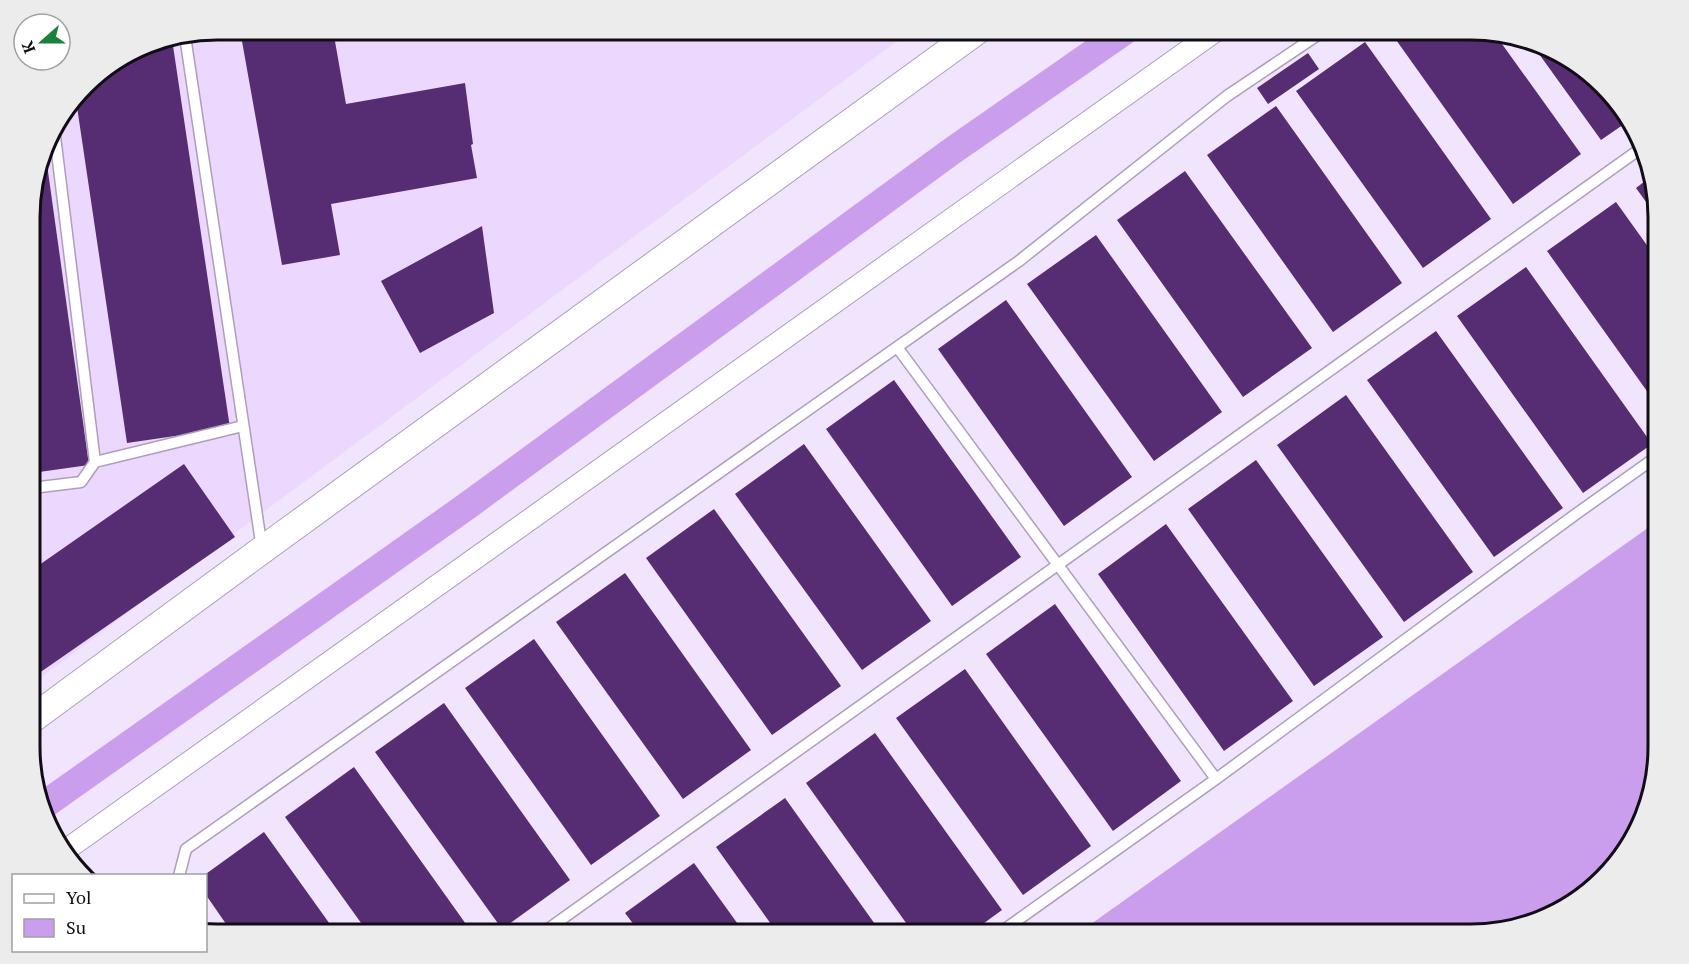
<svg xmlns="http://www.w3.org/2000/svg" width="1689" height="964" viewBox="0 0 1689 964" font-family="'PT Serif',serif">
	<rect width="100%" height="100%" fill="#f1e4fd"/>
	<!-- built -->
	<path fill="#ecd8fe" d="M217,30H912L32,684V193L49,134L93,77L146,44Z"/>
	<!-- water -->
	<path fill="#ca9eed" d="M1659,520V759L1634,840L1576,903L1484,934H1077Z"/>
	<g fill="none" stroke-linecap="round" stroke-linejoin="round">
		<!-- canal -->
		<path stroke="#ca9eed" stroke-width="28" d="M44,805L467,506L952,151L1126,30"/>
	</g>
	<!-- building -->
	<path fill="#562c72" d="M240,30H333L346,104L465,83L473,144L471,145L477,178L331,204L340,255L282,265Z
		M1389,30H1472L1497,37L1581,154L1513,204Z
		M172,39L230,428L127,443L76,100L93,77L146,44Z
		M1365,42L1491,219L1423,268L1296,91Z
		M1534,47L1565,55L1628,113L1630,120L1601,140Z
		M1308,53L1319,69L1268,104L1257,88Z
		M1276,106L1402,283L1333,332L1207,155Z
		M45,150L89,465L32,473V193Z
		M1185,171L1312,348L1243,397L1117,220Z
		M1649,178L1659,205V220L1636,188Z
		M1616,202L1659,262V408L1547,251Z
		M482,226L494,313L420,353L381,281Z
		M1096,235L1222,412L1154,461L1027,284Z
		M1526,267L1652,444L1583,493L1457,316Z
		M1006,300L1132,477L1064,526L938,349Z
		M1436,331L1563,508L1494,557L1367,380Z
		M894,380L1021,557L952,606L826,429Z
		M1346,395L1473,572L1404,622L1277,445Z
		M804,444L931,621L862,670L735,494Z
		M1256,460L1383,637L1314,686L1188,509Z
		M184,464L235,537L32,678V570Z
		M714,509L841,686L772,735L646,558Z
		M1166,524L1293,701L1224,751L1098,574Z
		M625,573L751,750L683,799L556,622Z
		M1055,604L1181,781L1113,831L986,654Z
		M534,639L660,816L591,865L465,688Z
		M965,669L1091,846L1023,895L896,718Z
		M444,703L570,880L502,929L375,752Z
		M875,733L1002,910L969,934H914L806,783Z
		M354,767L473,934H369L285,817Z
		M785,798L882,934H778L716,847Z
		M264,832L337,934H233L206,895V876H203Z
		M694,863L745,934H641L625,913Z
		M604,928L608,934H596Z"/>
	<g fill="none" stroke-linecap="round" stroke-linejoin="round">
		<defs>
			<path id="service" d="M185,36L262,549
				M897,347L1216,779
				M95,462L243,426
				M32,488L81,482L95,462L54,128
				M179,876L186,849L1019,261L1227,96L1325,30
				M541,934L1640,149
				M998,934L1216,779L1576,514L1659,455"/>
			<path id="minor" d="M63,852L1217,30"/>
			<path id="tertiary" d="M32,719L262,550L978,30"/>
		</defs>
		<!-- service casing -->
		<use href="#service" stroke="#ad9ebb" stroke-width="13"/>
		<!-- minor casing -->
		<use href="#minor" stroke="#ad9ebb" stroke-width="23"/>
		<!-- tertiary casing -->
		<use href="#tertiary" stroke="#ad9ebb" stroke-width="29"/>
		<!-- service -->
		<use href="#service" stroke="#fff" stroke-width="10"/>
		<!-- minor -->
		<use href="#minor" stroke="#fff" stroke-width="21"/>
		<!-- tertiary -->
		<use href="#tertiary" stroke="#fff" stroke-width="27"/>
	</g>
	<!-- crop -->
	<path d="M0 0H1689V964H0ZM217 40H1471A177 177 0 0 1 1648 217V747A177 177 0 0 1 1471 924H217A177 177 0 0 1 40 747V217A177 177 0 0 1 217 40Z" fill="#ececec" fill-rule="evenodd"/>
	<path fill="none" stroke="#120c16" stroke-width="3" d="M217 40H1471A177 177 0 0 1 1648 217V747A177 177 0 0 1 1471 924H217A177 177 0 0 1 40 747V217A177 177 0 0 1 217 40Z"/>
	<!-- legend -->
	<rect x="12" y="874" width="195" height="78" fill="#ffffff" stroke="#a09ea2" stroke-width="1.5"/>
	<rect x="24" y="894" width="30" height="9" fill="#ffffff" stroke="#a09ea2" stroke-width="1.5"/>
	<text x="66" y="904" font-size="18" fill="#120c16">Yol</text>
	<rect x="24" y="919" width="30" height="18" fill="#ca9eed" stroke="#a09ea2" stroke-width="1.5"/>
	<text x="66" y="934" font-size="18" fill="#120c16">Su</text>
	<!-- north arrow -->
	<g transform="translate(42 42) rotate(249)"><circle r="28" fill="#ffffff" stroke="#a09ea2" stroke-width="1.5"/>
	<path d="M0-4.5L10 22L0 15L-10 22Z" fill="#198238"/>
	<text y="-9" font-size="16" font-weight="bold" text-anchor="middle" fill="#120c16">K</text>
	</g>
</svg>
